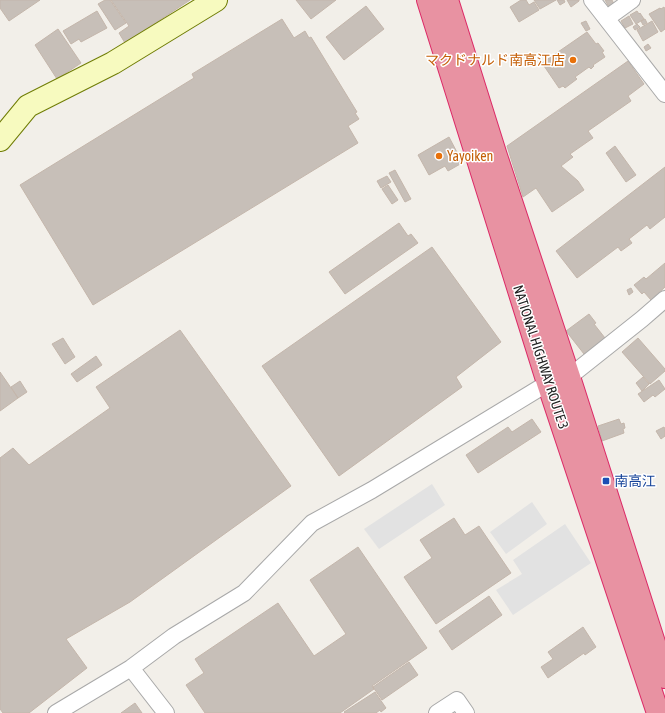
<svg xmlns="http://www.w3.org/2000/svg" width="665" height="713" viewBox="0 0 665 713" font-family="'Asap Condensed','Noto Sans JP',sans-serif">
	<rect width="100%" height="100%" fill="#f2efe9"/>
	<!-- parking -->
	<path fill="#e2e2e2" d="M432,484L445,505L379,549L364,529Z
		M532,502L547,524L506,554L490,532Z
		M565,524L591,563L513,615L496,590L522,574L513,560Z"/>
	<!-- building -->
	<path fill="#c7bfb8" stroke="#c4b6ab" d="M0,0H40L9,21L0,8Z
		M105,0H110L126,23L115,30L98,4Z
		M111,0H190L125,43L119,33L129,26Z
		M296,0H336L311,19Z
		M521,0H526L529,5L534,2L539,10L519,22L510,7Z
		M534,0H556L540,9Z
		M557,0H564L565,2L560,5Z
		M567,0H579V1L571,7Z
		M605,0H612L614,4L609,7Z
		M366,6L384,29L344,60L326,37Z
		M664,7L665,9V29L661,32L649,14L660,8L661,9Z
		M97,11L107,28L81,42L79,39L71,44L63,31Z
		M637,11L639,14L640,13L644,19L636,24L630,15Z
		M629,16L633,24L625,28L621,21Z
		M282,19L294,38L305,31L309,38L311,37L357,112L355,113L359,119L348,126L358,143L93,305L20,185L194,78L192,74Z
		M645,19L647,23L643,25L641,21Z
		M586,21L590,29L586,31L581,23Z
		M652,21L658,32L643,41L637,30Z
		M637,24L640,27L635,30L633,27Z
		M58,29L81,63L57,79L35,45Z
		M587,32L596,44L598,43L604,51L602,52L605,57L593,65L594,66L591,69L589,67L575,77L577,79L565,88L563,86L559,88L542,63Z
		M648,44L651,48L646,51L644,47Z
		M628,61L644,84L628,96L631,101L588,131L593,138L570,154L573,157L561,166L578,181L584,190L552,212L536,188L523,197L507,146Z
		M449,137L460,158H459L462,163L448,171L445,166L429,175L418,155Z
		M615,146L636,175L626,182L606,153Z
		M665,167V217L650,229L647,225L629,239L632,243L621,251L618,247L577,278L556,251Z
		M395,170L411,199L405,202L389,173Z
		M387,176L391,182L381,188L377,181Z
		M388,185L398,200L392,204L382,189Z
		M399,223L408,236L411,234L418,243L345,294L329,272Z
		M432,247L501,342L456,377L462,387L339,476L262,366Z
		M665,263V287L651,300L644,292L642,294L634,285L644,277L646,279Z
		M631,288L633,292L629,295L627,290Z
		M589,314L596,323L594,324L605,338L584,354L566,331Z
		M180,330L291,486L130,602L66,639L87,668L29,713H3L0,709V458L13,448L29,465L110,408L96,387Z
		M63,338L75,357L65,364L52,344Z
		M638,338L665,369V371L650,384L622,352Z
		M96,356L102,365L77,382L71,374Z
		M0,372L18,398L0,411Z
		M643,377L649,384L642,391L636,383Z
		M659,380L665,389L655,397L653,395L644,402L638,394Z
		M20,381L27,392L18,398L11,387Z
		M532,419L541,432L478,473L466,455L508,427L512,432Z
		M619,419L621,424L624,423L625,428L623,429L624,433L602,441L598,426Z
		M664,427L665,429V436L661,439L656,431Z
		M454,518L465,535L479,526L511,573L436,624L404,577L432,558L420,540Z
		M358,547L427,648L372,686L374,689L340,713H205L186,685L204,673L195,659L278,603L314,656L346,634L310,580Z
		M489,596L502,615L452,650L439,631Z
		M583,627L596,647L585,655L584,653L548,678L541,667L553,659L548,652Z
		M409,662L418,675L382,700L373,687Z
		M375,692L386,708L381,712L380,710L376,713H345L344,712Z
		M135,703L142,713H121Z"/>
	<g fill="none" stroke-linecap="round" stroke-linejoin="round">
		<defs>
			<path id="street" d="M592,0L665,94
				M607,18L632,0
				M131,668L166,713
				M56,713L131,668L174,636L244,593L312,523L372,490L548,383L569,377L642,319L665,299
				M437,713L457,700L466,713"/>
			<path id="secondary" d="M0,140L28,106L113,63L216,0"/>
			<path id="highway" d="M428,0L548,383L658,713
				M447,0L496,156L569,377L665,677"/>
		</defs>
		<!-- street casing -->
		<use href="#street" stroke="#a9a9a9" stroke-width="18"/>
		<!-- secondary casing -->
		<use href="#secondary" stroke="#707d05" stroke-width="24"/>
		<!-- highway casing -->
		<use href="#highway" stroke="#dc2a67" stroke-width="24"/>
		<!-- street -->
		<use href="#street" stroke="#fff" stroke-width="16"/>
		<!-- secondary -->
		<use href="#secondary" stroke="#f7fabf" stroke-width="22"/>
		<!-- highway -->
		<use href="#highway" stroke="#e892a2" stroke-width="22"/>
	</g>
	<!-- markers -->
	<g fill="#e8710a" stroke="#fff" stroke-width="1.5">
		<circle cx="573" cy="60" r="4"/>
		<circle cx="439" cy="156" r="4"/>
	</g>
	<rect fill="#1a4fb4" stroke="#fff" stroke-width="1.5" x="602" y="477" width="8" height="8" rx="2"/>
	<g text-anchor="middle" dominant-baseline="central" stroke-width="3" stroke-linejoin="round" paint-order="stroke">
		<!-- food labels -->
		<g font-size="14" fill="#c56008" stroke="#fff" text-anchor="end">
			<text x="565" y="60">マクドナルド南高江店</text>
			<text x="447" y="156" text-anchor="start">Yayoiken</text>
		</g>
		<!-- street labels -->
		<g font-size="14" fill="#222" stroke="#fff">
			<text transform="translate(541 357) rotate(72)">NATIONAL HIGHWAY ROUTE 3</text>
		</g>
		<!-- transit labels -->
		<g font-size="14" fill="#164399" stroke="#fff" text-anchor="start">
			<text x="614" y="481">南高江</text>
		</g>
	</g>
</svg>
